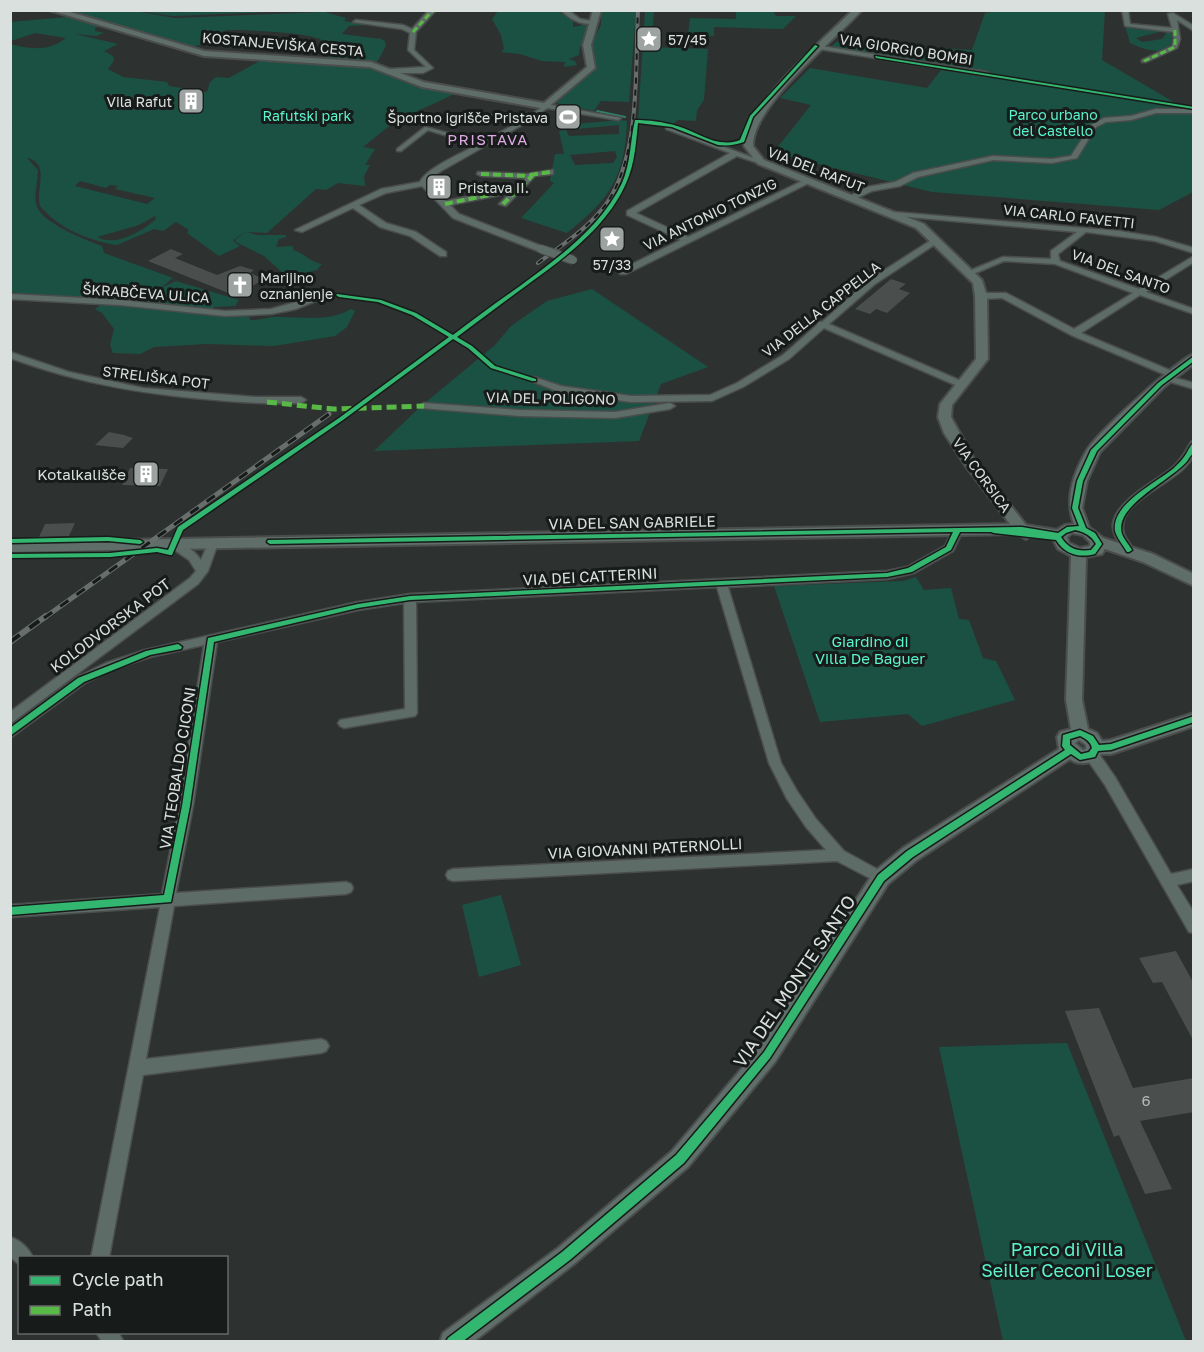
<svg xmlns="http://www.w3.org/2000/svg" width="1204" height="1352" viewBox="0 0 1204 1352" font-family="'Golos Text',sans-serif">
	<rect width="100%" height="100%" fill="#2d3230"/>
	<!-- green -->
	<path fill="#1b5143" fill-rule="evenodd" d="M59,11H135L175,18L325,12L346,18L344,21L368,25L349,26L342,34L381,39L385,41L386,46L377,62L372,63L327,59L332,51L320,50L324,42C318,32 243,30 227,30C223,31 218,33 214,35L212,43L188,47Z
		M139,11H293L172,16Z
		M498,11H558L573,21V27L589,24L591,26L585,45L580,46L579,55L569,59L575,61L577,65L564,67L565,62L542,61L520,54L501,52L504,49L501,35L492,19Z
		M601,11H636L629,102L601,101L594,111L556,103L594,68L590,47L601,25Z
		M645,11H654L651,47L708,49L704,100L697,110L696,121L678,120L672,125L638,120Z
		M736,11H773L776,16H796L783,29L714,27V36L688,35L690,18L736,19Z
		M997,11H1105L1102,60L1184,108L1193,109V192L1159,210L932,192L773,153L811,105L780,98L810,68L927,88L942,69L987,77L990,73L831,47L836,42L972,50L985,13Z
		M67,17L100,26L95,28V31L104,33L96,36L75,34L118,44L104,51L113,56L114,61L108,69L123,77L167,82L169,86L207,92L210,82L216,77L229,78L265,58L371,65L406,83L461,91L394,122L363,147L375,149L365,165H370L364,176L365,186L338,183L326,190L316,189L267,233L247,232L257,235H286V237L279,239L276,247L293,246V250C304,253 310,262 322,264L317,270L295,275L284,274L264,256L236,242L235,240L246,232L233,240L234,242L240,246L219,256L187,233L189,230L176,222L163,231L154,229L117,245C89,241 58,228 40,206C35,190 51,163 27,158L38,170C38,181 34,193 36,203C38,222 86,240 102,246L104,253L173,278L161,288L176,281L239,300L235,306L214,307L212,310L59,299L11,292L10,125L13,123H11L10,44C29,49 49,52 66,38L35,33L11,41L10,22ZM80,181L106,188L110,185L118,186L115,189L155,198L147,204L75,186ZM155,216L156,219C141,232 116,247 97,237L139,225Z
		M1125,25L1135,29L1163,31L1136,38L1142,42L1162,39L1168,31L1173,32L1174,39C1165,58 1145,50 1130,43Z
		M621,120L627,121C625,177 610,199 567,233L521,218L554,183L550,181L555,154H564L559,131L566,130L563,125ZM619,125V134L569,136L566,130ZM615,151L617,157L613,163L575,165L570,155Z
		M592,289L708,367L661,384L639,441L374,451L420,407L495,345L511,326L547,301Z
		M102,304L191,313L249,314L250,320C258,321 266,317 274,317C300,316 328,323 351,309L355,311L347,327L335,336L274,346L206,344L154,347L140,354L113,353L110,345L114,329L102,313L95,309Z
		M916,577L924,590L951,588L959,619L969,620L983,658L996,661L1015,700L922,726L908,714L820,722L774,586L903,581Z
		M501,895L521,965L479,977L462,905Z
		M1067,1043L1186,1341H1003L939,1047Z"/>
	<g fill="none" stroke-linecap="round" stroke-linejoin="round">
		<!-- stream -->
		<path stroke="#317e6a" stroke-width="2" d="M597,111L625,117
			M470,116L527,113"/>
	</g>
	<!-- building -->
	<path fill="#4a4e4c" d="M171,249L183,254L175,258L217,275L240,266L254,270L250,273L264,279L236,296L148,261Z
		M891,279L906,284L899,289L910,293L887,313L876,309L870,314L855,309Z
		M109,432L124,435L133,438L123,448L95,445Z
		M130,468H133L168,469L160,486L122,485Z
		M75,523L69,536L39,537L45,524Z
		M1176,951L1194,984V1042L1162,982L1153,983L1139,958Z
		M1099,1008L1133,1088L1194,1078V1112L1140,1121L1172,1189L1145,1194L1119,1135L1114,1137L1065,1011Z"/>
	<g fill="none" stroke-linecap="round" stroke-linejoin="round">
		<defs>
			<path id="street" d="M429,10H436L416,32L414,50L433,68L423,73H390L387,71L390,69L426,67L408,50L410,33L402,29L353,22L356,20L403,25L412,29Z
				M561,10H568L580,19L598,22C585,27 571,21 561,10Z
				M1122,10H1128L1130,24L1172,28L1168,14L1173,13L1194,26V31L1177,20L1180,39L1177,48L1146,62H1142V60L1172,46L1174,39L1173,32L1125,26Z
				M821,46L987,72L990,74L987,76L819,49Z
				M546,104L621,118L618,120L547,108L531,120L441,171L428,180V183L446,201L516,187L526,178L481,176L477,174L478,172L527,174L553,170V174L535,176L506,206L499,204L510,193L450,205L459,214L544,247V251H538L453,218L422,186L386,193L359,205L386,223L416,232L446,252V256H440L410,236L380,227L353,208L302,232L295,230L381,189L420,182C425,169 464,152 477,145L428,130L401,151H397V149L425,127L482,142L527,118Z
				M1156,109H1194V113H1156L1131,120L1106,122L1096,127L1077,158L1052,163L993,160L918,177L900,186L872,191L855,199L848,197L867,187L895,182L913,173L993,156L1052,159L1071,156L1091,125L1104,118L1131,116Z
				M668,126L765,162L761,164L737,156L636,213L688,237L806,179L813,181L626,274H620V270L681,240L627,215V211L730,153L666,129V127Z
				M894,212L1119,231L1156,237L1194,248V253L1155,241L1086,232L1058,254L1060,261L1139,289L1194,256V262L1146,292L1194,309V314L1140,295L1081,333L1174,372L1176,374L1172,377L1194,383V389L1164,380L1162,378L1166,375L1071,335L1002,298L981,299L977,296L981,293H1006L1074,329L1133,293L1055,264L1004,261L971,275L964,273L1003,257L1051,259V251L1077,232L897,216H894Z
				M933,239L940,241L875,284L829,324L966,383V387H960L824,328L789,359L743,387L712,401L631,402L559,392L529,380L534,377L561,386L631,396L710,395L737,383L783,355L817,325L818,322H822L869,280Z
				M10,294L120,300L225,311L271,309L314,297L318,300L296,309L271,314L225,316L120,305L10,299Z
				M10,352L69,372L143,388L255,397H301L306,400L301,403C276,404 252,403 227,401C149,395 84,385 10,358Z
				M424,403L519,410L615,412L670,403L675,406L670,409L615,418L519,416L421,408L419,406Z
				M1194,441C1194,445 1195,452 1193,455C1184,483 1113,499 1124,534C1126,539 1131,545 1134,550L1129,554L1125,553C1120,544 1111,533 1113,523C1118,498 1158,481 1175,465C1182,458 1186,451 1191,442Z
				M958,527L963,530L953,551L914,573L887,579L728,587L781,763L797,791L816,819L844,851L886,874L888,878L886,882L881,884L837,861L453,881L448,879L446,875L448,871L453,869L826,850L806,827L787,799L769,763L717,587L416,602L417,713L415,716L344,728L340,726L338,723L340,720L405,709L404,603L358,610L217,642L193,806L176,893L346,882L351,884L353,888L351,892L346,894L174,906L146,1059L321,1039L326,1041L329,1046L326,1051L321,1053L143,1075L109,1258H91L160,907L10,917V905L162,894L179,806L204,645L150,657L114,669L85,683L10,738V726L77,677L106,663L145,650L358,602L410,594L887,571L907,567L945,546L954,528Z
				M213,539L218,543L208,571L198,584L10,724V712L190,578L196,571L189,560L170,547L169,544L170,541C181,540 195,551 201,560L208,543Z
				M1092,750L1097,751L1115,777L1171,874L1194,869V881L1177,885L1194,913V933L1189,932L1105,785L1087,759L1086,755L1087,751Z
				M10,1237C20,1240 29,1248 33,1258H20V1265L10,1257Z
				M96,1332H118L124,1342H102Z"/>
			<path id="secondary" d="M49,10H63L204,51L371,62L424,82L544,103L587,67L583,45L593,10H601L591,45L595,68L546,109L422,87L370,67L204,56Z
				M853,10H862C835,40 752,106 753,146L764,160L924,224L982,280L987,296L988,359L952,405L951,417L974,459L1026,525L1057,530L1065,525L1074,524C1064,499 1074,472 1087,450C1097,433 1177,360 1194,354V364L1164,387L1100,452L1087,481L1082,508L1089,527L1103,538L1153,554L1194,574V586L1143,562L1105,549L1102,554L1086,557L1082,700L1088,729L1097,733L1102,741L1111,740L1194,713V726L1111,754H1101L1098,760C1088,763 1079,766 1070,759L917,860L888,884L775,1062L688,1167L574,1264L473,1342H440L443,1333L558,1248L672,1151L759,1048L874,872L903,848L1059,749L1057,737L1060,732L1071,729L1066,700L1071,556L1058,549L1053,539L1032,535L1026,539L1018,534L10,552V542L1010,524L965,465L944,433L938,417L940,404L976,359L975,296L973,283L916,228L758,164L744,146C743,108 826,37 853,10ZM1072,533L1083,535L1090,542V546L1080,548L1069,543L1067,537ZM1079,740L1086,745V749L1083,750L1075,743Z"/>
		</defs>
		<!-- street casing -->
		<use href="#street" stroke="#4a4d4c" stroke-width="3"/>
		<!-- secondary casing -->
		<use href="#secondary" stroke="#4a4d4c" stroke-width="4"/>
		<!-- street -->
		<use href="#street" fill="#5e6c67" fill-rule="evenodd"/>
		<!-- secondary -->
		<use href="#secondary" fill="#5f6e69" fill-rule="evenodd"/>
		<defs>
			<path id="rail-far2" d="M538,263C562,245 589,228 607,203C641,152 635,69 638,10"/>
			<path id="rail-far1" d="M44,618L329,414"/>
			<path id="rail" d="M10,642L46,616"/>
		</defs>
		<!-- rail-far2 casing -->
		<use href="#rail-far2" stroke="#676e6c" stroke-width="4"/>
		<!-- rail-far1 casing -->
		<use href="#rail-far1" stroke="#676e6c" stroke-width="5"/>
		<!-- rail casing -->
		<use href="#rail" stroke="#676e6c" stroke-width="6"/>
		<!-- rail-far2 -->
		<use href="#rail-far2" stroke="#171b19" stroke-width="2" stroke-dasharray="6" stroke-linecap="butt"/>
		<!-- rail-far1 -->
		<use href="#rail-far1" stroke="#171b19" stroke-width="3" stroke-dasharray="10" stroke-linecap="butt"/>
		<!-- rail -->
		<use href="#rail" stroke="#171b19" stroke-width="4" stroke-dasharray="12" stroke-linecap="butt"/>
		<defs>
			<path id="street-bridge" d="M541,249L573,260"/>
		</defs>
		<!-- street-bridge casing -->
		<use href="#street-bridge" stroke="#4a4d4c" stroke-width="10" stroke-linecap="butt"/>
		<!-- street-bridge -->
		<use href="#street-bridge" stroke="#5e6c67" stroke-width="8"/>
		<!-- quiet-far2 -->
		<path stroke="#58b947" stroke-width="3" stroke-dasharray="6 3" stroke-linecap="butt" d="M413,32L433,10
			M1144,61L1175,47V30"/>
		<!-- quiet-far1 -->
		<path stroke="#58b947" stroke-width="4" stroke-dasharray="8 4" stroke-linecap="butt" d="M481,174L532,176L503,204
			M530,175L550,172
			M445,204L519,189"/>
		<!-- quiet -->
		<path stroke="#58b947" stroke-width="5" stroke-dasharray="10 5" stroke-linecap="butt" d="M267,402L333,409L424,406"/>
		<defs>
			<path id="cycleway" d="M815,45L818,46L753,117L744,142C735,145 728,146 718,145L672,127L638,123C636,142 635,162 627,181C608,227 563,259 523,288C501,304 479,321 457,337L472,346L495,366L536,379V381H532L491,368L468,348L453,339L343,420L183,530L172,555H170L157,552L110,557L10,558V554L110,553L157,548L168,550L178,527L339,418L449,337L412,315L378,302L339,297L336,295L337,294L381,300L416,313L453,335C475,318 497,302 520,286C558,258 601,227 622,183C631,162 630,141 635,120C648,120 664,122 677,126C698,132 717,149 740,140L750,116Z
				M875,56L1194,107V109L876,58Z
				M1194,356V361L1162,385L1097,451L1083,481L1078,508L1086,528L1095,533L1102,544L1095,554C1080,558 1065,555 1056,540L994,533L991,532H960L951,550L912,572L887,577L410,600L358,608L214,642L190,806L171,902L10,915V907L164,895L182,806L208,638L358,604L410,596L887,573L908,568L946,547L953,532L270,544L267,542L268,540L1022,527L1058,533L1067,527L1079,526L1072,508L1077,481L1091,450L1158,383ZM1075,530C1084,532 1091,535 1096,544L1091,550C1077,552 1068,548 1061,537L1066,533Z
				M1194,442C1194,445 1194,449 1194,452C1193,453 1189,458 1188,460C1173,480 1113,505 1122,534C1124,539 1129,545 1132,550L1129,552H1127C1123,545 1117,538 1115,531C1111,504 1156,483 1174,468C1178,464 1183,459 1186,454C1189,449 1190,446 1194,442Z
				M108,537L140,540L143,542L140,544L108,541L10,543V539Z
				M178,644L182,647L181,649L150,655L84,682L10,736V728L78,678L146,651Z
				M1194,716V722L1111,750L1098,751L1095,757L1080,760L1071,754L913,857L884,881L770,1058L684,1163L570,1260L462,1342H446L448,1338L562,1252L676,1155L764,1052L878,875L907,851L1065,750L1062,746L1063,735L1080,730L1093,736L1099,745L1111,744ZM1080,736C1086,739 1090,741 1092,748L1089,752L1081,754L1070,745V739Z"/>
		</defs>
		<!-- cycleway casing -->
		<use href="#cycleway" stroke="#171b19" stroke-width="3"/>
		<!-- cycleway -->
		<use href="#cycleway" fill="#33b770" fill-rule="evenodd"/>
	</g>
	<!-- icons -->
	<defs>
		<symbol id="sight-square" viewBox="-11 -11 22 22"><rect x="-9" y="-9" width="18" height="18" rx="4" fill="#9da3a1" stroke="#171b19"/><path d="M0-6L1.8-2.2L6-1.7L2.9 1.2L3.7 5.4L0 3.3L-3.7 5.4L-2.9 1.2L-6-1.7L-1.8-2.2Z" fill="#fff"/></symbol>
		<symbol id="building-square" viewBox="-11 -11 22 22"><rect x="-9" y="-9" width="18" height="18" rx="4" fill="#9da3a1" stroke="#171b19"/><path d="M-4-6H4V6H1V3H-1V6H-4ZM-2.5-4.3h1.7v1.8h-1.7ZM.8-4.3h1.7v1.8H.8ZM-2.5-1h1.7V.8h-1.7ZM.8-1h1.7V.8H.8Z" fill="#fff"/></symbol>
		<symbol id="stadium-square" viewBox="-11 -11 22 22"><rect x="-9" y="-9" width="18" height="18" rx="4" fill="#9da3a1" stroke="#171b19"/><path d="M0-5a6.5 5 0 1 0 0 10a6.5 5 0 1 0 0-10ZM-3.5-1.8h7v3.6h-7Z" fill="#fff"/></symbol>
		<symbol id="church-square" viewBox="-11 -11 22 22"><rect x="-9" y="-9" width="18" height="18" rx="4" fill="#9da3a1" stroke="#171b19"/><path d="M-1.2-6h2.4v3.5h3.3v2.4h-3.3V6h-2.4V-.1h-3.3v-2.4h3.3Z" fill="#fff"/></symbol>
	</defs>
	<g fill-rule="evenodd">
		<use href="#sight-square" x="634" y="24" width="30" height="30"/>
		<use href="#building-square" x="176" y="86" width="30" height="30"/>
		<use href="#stadium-square" x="553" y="102" width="30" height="30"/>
		<use href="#building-square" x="424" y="172" width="30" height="30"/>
		<use href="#sight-square" x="597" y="224" width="30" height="30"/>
		<use href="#church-square" x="225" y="270" width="30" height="30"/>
		<use href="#building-square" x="131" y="459" width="30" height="30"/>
	</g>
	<g text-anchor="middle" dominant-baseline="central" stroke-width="6" stroke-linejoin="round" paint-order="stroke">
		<!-- far-poi labels -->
		<g font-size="14" fill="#dae0de" stroke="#171b19" text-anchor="start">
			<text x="668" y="39">57/45</text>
			<text x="172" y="101" text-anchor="end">Vila Rafut</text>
			<text x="548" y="117" text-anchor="end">Športno igrišče Pristava</text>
			<text x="458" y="187">Pristava II.</text>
			<text x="612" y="264" text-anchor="middle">57/33</text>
			<text x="260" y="277">Marijino<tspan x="260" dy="16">oznanjenje</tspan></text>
		</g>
		<!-- far-street labels -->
		<g font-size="14" fill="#dae0de" stroke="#171b19">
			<text transform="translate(283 44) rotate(5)">KOSTANJEVIŠKA CESTA</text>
			<text transform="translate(906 49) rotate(9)">VIA GIORGIO BOMBI</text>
			<text transform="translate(816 169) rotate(21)">VIA DEL RAFUT</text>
			<text transform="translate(710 214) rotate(-26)">VIA ANTONIO TONZIG</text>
			<text transform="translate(1069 216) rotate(6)">VIA CARLO FAVETTI</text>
			<text transform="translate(1121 271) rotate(20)">VIA DEL SANTO</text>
			<text transform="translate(146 293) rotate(4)">ŠKRABČEVA ULICA</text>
			<text transform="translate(821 309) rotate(-38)">VIA DELLA CAPPELLA</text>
			<text transform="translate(156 377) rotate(7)">STRELIŠKA POT</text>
			<text transform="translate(551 398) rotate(1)">VIA DEL POLIGONO</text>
			<text transform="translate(982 475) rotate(54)">VIA CORSICA</text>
		</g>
		<!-- far-park labels -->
		<g font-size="14" fill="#5af4cd" stroke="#171b19">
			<text x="1053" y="114">Parco urbano<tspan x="1053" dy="16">del Castello</tspan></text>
			<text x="307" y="115">Rafutski park</text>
		</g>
		<!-- far-quarter labels -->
		<g font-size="15" letter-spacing="1.5" fill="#dea8e4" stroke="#171b19">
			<text x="488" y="139">PRISTAVA</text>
		</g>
		<!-- poi labels -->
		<g font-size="15" fill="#dae0de" stroke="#171b19" text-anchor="end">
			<text x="126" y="474">Kotalkališče</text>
		</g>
		<!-- street labels -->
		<g font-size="15" fill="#dae0de" stroke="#171b19">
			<text transform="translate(632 522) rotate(-1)">VIA DEL SAN GABRIELE</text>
			<text transform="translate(590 576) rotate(-3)">VIA DEI CATTERINI</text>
			<text transform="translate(110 625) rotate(-37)">KOLODVORSKA POT</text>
			<text transform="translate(177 768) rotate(-81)">VIA TEOBALDO CICONI</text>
			<text transform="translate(645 848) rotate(-3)">VIA GIOVANNI PATERNOLLI</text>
		</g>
		<!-- park labels -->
		<g font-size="15" fill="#5af4cd" stroke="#171b19">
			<text x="870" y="641">Giardino di<tspan x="870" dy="17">Villa De Baguer</tspan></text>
		</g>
		<!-- near-number labels -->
		<g font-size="15" fill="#b6bcba">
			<text x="1146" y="1100">6</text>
		</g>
		<!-- near-street labels -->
		<g font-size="18" fill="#dae0de" stroke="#171b19">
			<text transform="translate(794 981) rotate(-56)">VIA DEL MONTE SANTO</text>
		</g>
		<!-- near-park labels -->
		<g font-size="18" fill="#5af4cd" stroke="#171b19">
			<text x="1067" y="1249">Parco di Villa<tspan x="1067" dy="21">Seiller Ceconi Loser</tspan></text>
		</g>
	</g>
	<!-- border -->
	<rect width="1204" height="1352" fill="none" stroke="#dae0de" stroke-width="24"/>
	<!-- legend -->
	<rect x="18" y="1256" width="210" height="78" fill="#171b19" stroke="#656a68" stroke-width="1.5"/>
	<rect x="30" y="1276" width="30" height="9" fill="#33b770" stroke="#656a68" stroke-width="1.5"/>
	<text x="72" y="1286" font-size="18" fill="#dae0de">Cycle path</text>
	<rect x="30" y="1306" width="30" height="9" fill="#58b947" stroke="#656a68" stroke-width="1.5"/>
	<text x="72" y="1316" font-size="18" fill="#dae0de">Path</text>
</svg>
